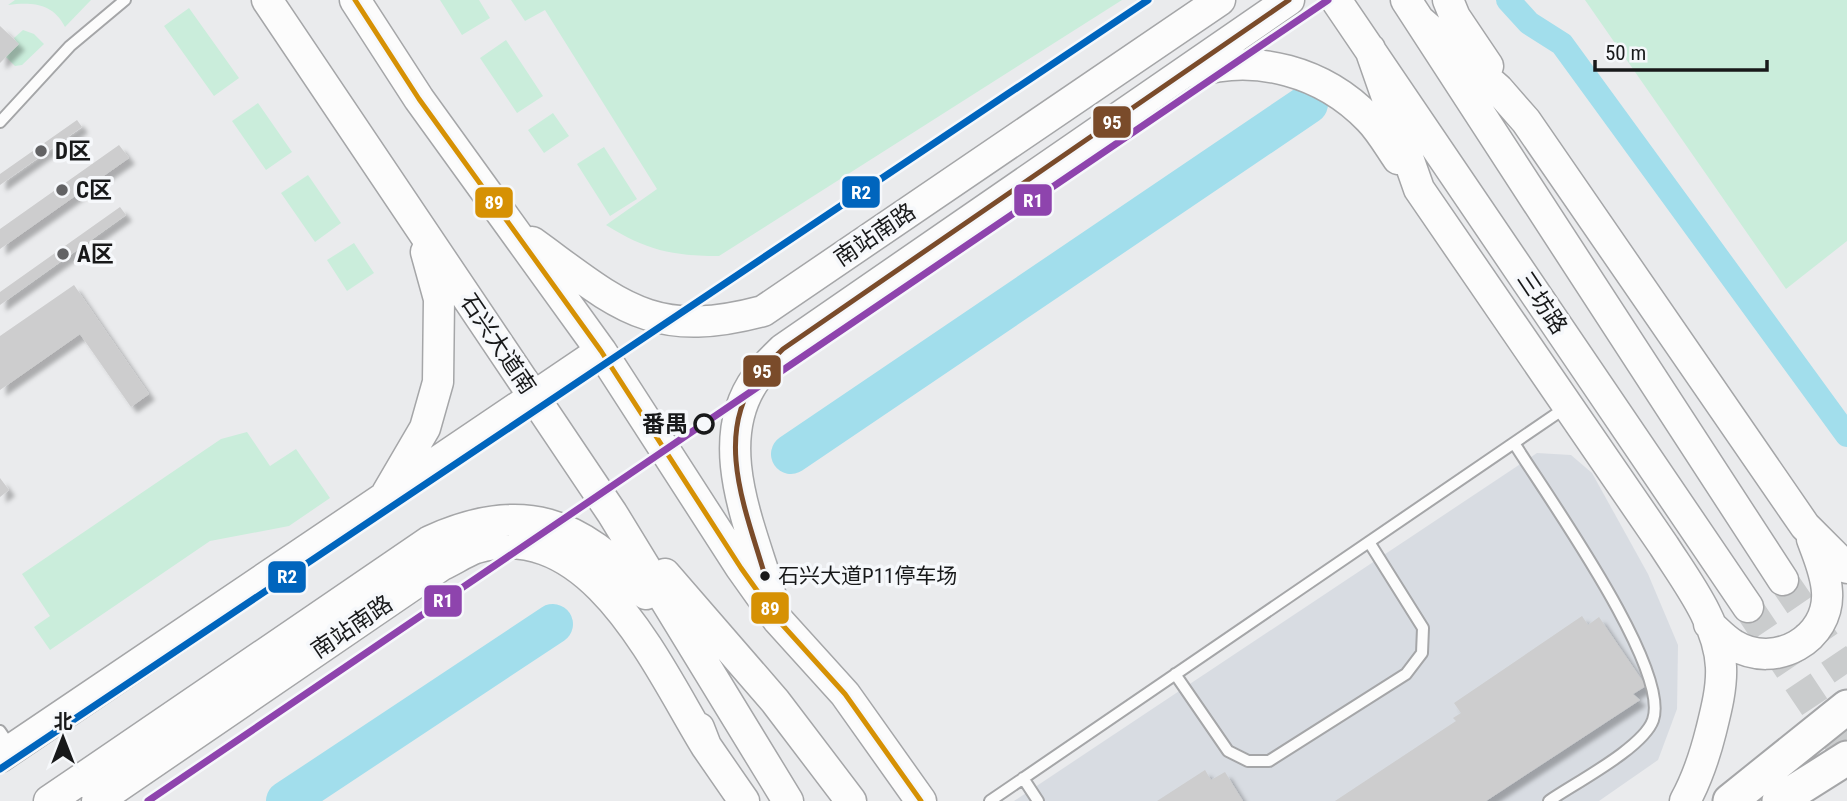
<svg xmlns="http://www.w3.org/2000/svg" width="1847" height="801" viewBox="0 0 1847 801" font-family="'Roboto Condensed','Noto Sans SC',sans-serif">
	<defs>
		<filter id="shadow"><feDropShadow dx="6" dy="6" stdDeviation="2" flood-color="#0004"/></filter>
	</defs>
	<rect width="100%" height="100%" fill="#eaebed"/>
	<!-- built -->
	<path fill="#d8dce2" d="M1537,453L1571,455L1592,473L1648,574L1678,645L1677,709L1658,760L1599,801H1014Z"/>
	<!-- green -->
	<path fill="#caeddb" d="M15,0H91L65,27C53,3 32,2 8,5Z
		M440,0H479L490,18L462,35Z
		M511,0H1122L719,256C672,256 646,250 606,225L657,189L545,10L525,21Z
		M1585,0H1847V241L1786,289Z
		M189,8L239,78L214,96L164,26Z
		M23,30L34,34L44,44L22,65L15,66L5,56L18,45L14,38Z
		M506,40L543,96L517,113L480,58Z
		M258,103L292,152L266,170L232,121Z
		M553,113L569,136L544,153L528,130Z
		M604,147L637,199L610,216L577,164Z
		M308,175L341,223L315,242L281,193Z
		M354,243L374,273L347,291L327,260Z
		M247,432L270,466L296,449L330,498L289,526L210,541L50,650L34,627L50,616L22,574L221,439Z"/>
	<g fill="none" stroke-linecap="round" stroke-linejoin="round">
		<!-- canal -->
		<path stroke="#a2deec" stroke-width="24" d="M1508,0L1529,23L1562,44L1847,435"/>
		<!-- river -->
		<path stroke="#a2deec" stroke-width="40" d="M791,454L1308,104
			M286,801L553,624"/>
	</g>
	<!-- building -->
	<path fill="#cdcdce" filter="url(#shadow)" d="M0,26L19,44L0,63Z
		M77,120L82,127L0,185V174Z
		M119,145L129,158L0,249V229Z
		M120,207L126,215L0,305V292Z
		M74,285L149,394L131,407L80,334L0,390V336Z
		M0,478L9,490L0,497Z
		M1582,616L1588,625L1599,617L1646,686L1633,694L1640,700L1486,801H1335L1456,721L1453,718L1461,713L1454,703Z
		M1205,770L1211,780L1225,772L1243,801H1157Z"/>
	<g fill="none" stroke-linecap="round" stroke-linejoin="round">
		<!-- secondary-tunnel -->
		<path stroke="#cacccd" stroke-width="30" stroke-dasharray="30 15" stroke-linecap="butt" d="M1783,580L1847,674
			M1748,607L1847,755"/>
		<defs>
			<path id="lane" d="M0,122L70,46L125,0
				M1514,443C1545,493 1671,668 1653,720C1643,748 1575,783 1549,801
				M1175,674L1228,751L1248,761H1269L1406,674L1422,653L1423,628L1369,542
				M0,731L11,747
				M1023,778L1038,801
				M990,801L1565,408"/>
			<path id="secondary" d="M267,0L612,513L788,801
				M355,0L419,99L601,351L741,568L778,620L845,694L921,801
				M1336,0L1748,607
				M1406,0L1783,580
				M1448,0L1455,17L1488,66
				M1419,20L1498,89L1526,121L1805,526L1847,568
				M1370,49L1419,189L1664,546C1687,582 1719,623 1721,667C1722,688 1716,711 1711,731C1705,755 1697,779 1685,801
				M1194,72C1256,53 1324,72 1369,119C1380,130 1389,146 1398,159
				M532,242C618,304 651,341 763,311L1220,0
				M387,493L425,428L438,382L439,299L426,252
				M665,574L775,701L851,801
				M771,596C752,529 709,442 757,377C764,367 774,358 783,349L1289,0
				M1709,624C1717,631 1725,640 1734,645C1775,670 1830,639 1827,592C1826,573 1818,556 1812,539
				M699,728L706,746L744,801
				M0,757L601,351
				M49,801L430,541C521,499 582,521 646,594
				M97,801L442,565C453,560 465,552 476,548C592,514 658,668 706,746"/>
			<path id="primary" d="M1730,801L1847,707
				M1779,801L1847,758"/>
		</defs>
		<!-- lane casing -->
		<use href="#lane" stroke="#a5a6a8" stroke-width="14"/>
		<!-- secondary casing -->
		<use href="#secondary" stroke="#a5a6a8" stroke-width="33"/>
		<!-- primary casing -->
		<use href="#primary" stroke="#a5a6a8" stroke-width="37"/>
		<!-- lane -->
		<use href="#lane" stroke="#fcfcfc" stroke-width="10"/>
		<!-- secondary -->
		<use href="#secondary" stroke="#fcfcfc" stroke-width="30"/>
		<!-- primary -->
		<use href="#primary" stroke="#fcfcfc" stroke-width="33"/>
		<defs>
			<path id="bus-1" d="M355,0L419,99L601,351L741,568L778,620L845,694L921,801"/>
			<path id="bus-2" d="M765,576C747,513 713,437 757,377C764,367 774,358 783,349L1289,0"/>
		</defs>
		<!-- bus-1 casing -->
		<use href="#bus-1" stroke="#f6f8fb" stroke-width="10"/>
		<!-- bus-2 casing -->
		<use href="#bus-2" stroke="#f6f8fb" stroke-width="10"/>
		<!-- bus-1 -->
		<use href="#bus-1" stroke="#d69104" stroke-width="5"/>
		<!-- bus-2 -->
		<use href="#bus-2" stroke="#7a4b2a" stroke-width="5"/>
		<defs>
			<path id="rail-1" d="M148,801L1328,0"/>
			<path id="rail-2" d="M0,769L1148,0"/>
		</defs>
		<!-- rail-1 casing -->
		<use href="#rail-1" stroke="#f6f8fb" stroke-width="12"/>
		<!-- rail-2 casing -->
		<use href="#rail-2" stroke="#f6f8fb" stroke-width="12"/>
		<!-- rail-1 -->
		<use href="#rail-1" stroke="#8e44ad" stroke-width="7"/>
		<!-- rail-2 -->
		<use href="#rail-2" stroke="#0065bd" stroke-width="7"/>
	</g>
	<!-- markers -->
	<g fill="#626264" stroke="#f6f8fb" stroke-width="2.5">
		<circle cx="41" cy="151" r="7"/>
		<circle cx="62" cy="190" r="7"/>
		<circle cx="63" cy="254" r="7"/>
	</g>
	<circle fill="#f6f8fb" stroke="#18191a" stroke-width="3.5" cx="704" cy="424" r="9"/>
	<circle fill="#18191a" stroke="#f6f8fb" stroke-width="2.5" cx="765" cy="576" r="6"/>
	<g text-anchor="middle" dominant-baseline="central" stroke-width="7" stroke-linejoin="round" paint-order="stroke">
		<!-- bus labels -->
		<g font-size="21" fill="#18191a" stroke="#f6f8fb" text-anchor="start">
			<text x="778" y="576">石兴大道P11停车场</text>
		</g>
		<!-- poi labels -->
		<g font-size="23" font-weight="bold" fill="#18191a" stroke="#f6f8fb" text-anchor="start">
			<text x="55" y="151">D区</text>
			<text x="76" y="190">C区</text>
			<text x="77" y="254">A区</text>
		</g>
		<!-- street labels -->
		<g font-size="23" fill="#18191a" stroke="#f6f8fb">
			<text transform="translate(875 235) rotate(-34)">南站南路</text>
			<text transform="translate(1542 303) rotate(56)">三坊路</text>
			<text transform="translate(498 344) rotate(56)">石兴大道南</text>
			<text transform="translate(352 627) rotate(-34)">南站南路</text>
		</g>
		<!-- stop labels -->
		<g font-size="23" font-weight="bold" fill="#18191a" stroke="#f6f8fb" text-anchor="end">
			<text x="688" y="424">番禺</text>
		</g>
	</g>
	<g stroke="#f6f8fb" stroke-width="2.5">
		<rect x="1092" y="105" width="40" height="34" rx="7" fill="#7a4b2a"/>
		<rect x="841" y="175" width="40" height="34" rx="7" fill="#0065bd"/>
		<rect x="1013" y="183" width="40" height="34" rx="7" fill="#8e44ad"/>
		<rect x="474" y="186" width="40" height="33" rx="7" fill="#d69104"/>
		<rect x="742" y="354" width="40" height="34" rx="7" fill="#7a4b2a"/>
		<rect x="267" y="560" width="40" height="34" rx="7" fill="#0065bd"/>
		<rect x="423" y="584" width="40" height="34" rx="7" fill="#8e44ad"/>
		<rect x="750" y="591" width="40" height="34" rx="7" fill="#d69104"/>
	</g>
	<g font-size="19" text-anchor="middle" font-weight="bold" fill="#fff">
		<text x="1112" y="129">95</text>
		<text x="861" y="199">R2</text>
		<text x="1033" y="207">R1</text>
		<text x="494" y="209">89</text>
		<text x="762" y="378">95</text>
		<text x="287" y="583">R2</text>
		<text x="443" y="607">R1</text>
		<text x="770" y="615">89</text>
	</g>
	<!-- north arrow -->
	<g transform="translate(63 738)" stroke="#f6f8fb" stroke-width="5" paint-order="stroke">
	<path d="M0-5L12 26L0 18L-12 26Z" fill="#18191a"/>
	<text y="-10" font-size="19" font-weight="bold" text-anchor="middle" fill="#18191a">北</text>
	</g>
	<!-- scale -->
	<path d="M1595 60v10h172v-10" fill="none" stroke="#18191a" stroke-width="3.5"/>
	<text x="1605" y="60" font-size="21" fill="#18191a" stroke="#f6f8fb" stroke-width="5" paint-order="stroke">50 m</text>
</svg>
